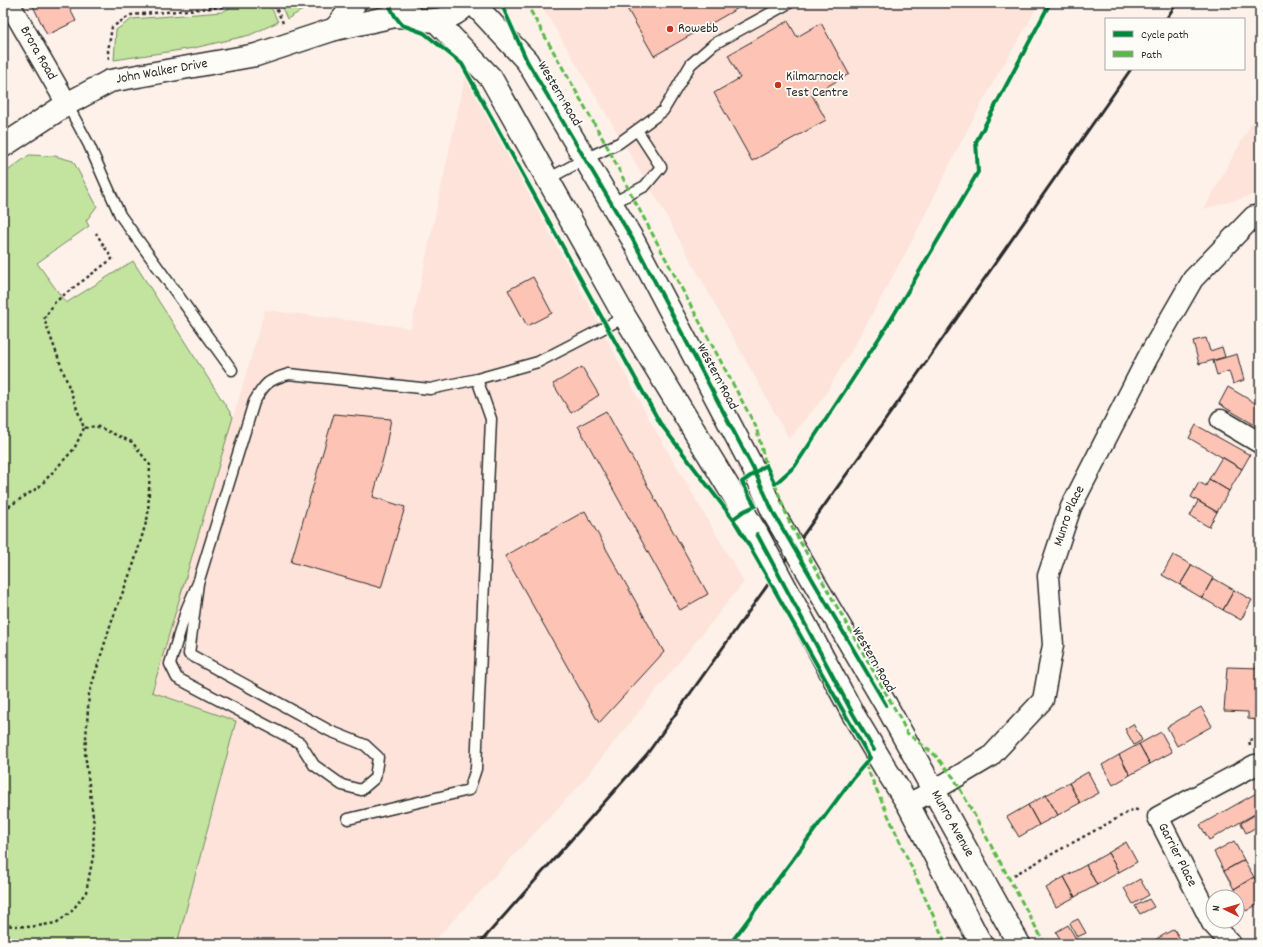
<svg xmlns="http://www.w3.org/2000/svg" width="1263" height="947" viewBox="0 0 1263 947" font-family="Dekko,sans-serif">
	<rect width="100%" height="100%" fill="#fdf1ea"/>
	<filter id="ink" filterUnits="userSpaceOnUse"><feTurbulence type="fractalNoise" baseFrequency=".025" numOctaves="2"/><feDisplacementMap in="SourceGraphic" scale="8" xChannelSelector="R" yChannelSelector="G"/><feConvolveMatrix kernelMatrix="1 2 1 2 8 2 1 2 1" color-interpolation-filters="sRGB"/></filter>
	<g filter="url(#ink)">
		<!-- built -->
		<path fill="#fde3da" d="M540,3H1038L1030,20L995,79L966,132L913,239L865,327L823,398L789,439L657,199Z
			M465,77L591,309L650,421L744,582L577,788L431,944H177L236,721L152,692L265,310L411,328Z
			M1260,108V193L1204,209Z"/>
		<!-- green -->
		<path fill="#c2e49e" stroke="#768864" d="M239,3H263L272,9L278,22L250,35L194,48L114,60L116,30L132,19L222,12Z
			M291,3H315L287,19L283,10L284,6Z
			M29,155L55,156L73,161L97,206L86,221L89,226L37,263L66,303L133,261L233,417L152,692L236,721L177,944H3V177L9,170Z"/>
		<!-- building -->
		<path fill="#fdc3b5" stroke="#2b2b2b" d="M39,3H67L76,21L47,35L33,6Z
			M624,3H747L654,56Z
			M788,21L797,37L821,23L849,74L812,95L826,120L752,161L714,93L740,78L728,55Z
			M533,277L552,313L527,326L508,290Z
			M1206,338L1210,351L1222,347L1225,357L1199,364L1193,341Z
			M1237,354L1244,380L1233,384L1229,371L1217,375L1213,361Z
			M582,367L599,395L571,413L553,384Z
			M1228,387L1260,406V428L1219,404Z
			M606,411L708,594L680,610L578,426Z
			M334,414L391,419L385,451L373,497L405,507L381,588L291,562Z
			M1196,425L1250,455L1242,469L1189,438Z
			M1222,457L1242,469L1229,491L1209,479Z
			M1209,479L1229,491L1217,512L1191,497L1199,482L1206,486Z
			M1198,501L1217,512L1209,527L1190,516Z
			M585,511L664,652L599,723L505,556Z
			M1173,555L1192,565L1180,585L1162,575Z
			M1192,565L1213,578L1202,598L1180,585Z
			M1213,578L1234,590L1223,610L1202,598Z
			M1234,590L1252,600L1241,620L1223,610Z
			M1227,667L1260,668V720L1248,719V712L1224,711Z
			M1201,707L1212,726L1177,746L1167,727Z
			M1133,724L1142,740L1134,745L1125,729Z
			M1161,732L1172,752L1150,764L1139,744Z
			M1139,744L1150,764L1130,775L1119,755Z
			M1119,755L1130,775L1113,785L1102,765Z
			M1088,772L1099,793L1080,803L1069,783Z
			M1069,783L1080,803L1058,815L1046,795Z
			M1260,791V811L1209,840L1200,825Z
			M1046,795L1058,815L1039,825L1028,805Z
			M1028,805L1039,825L1019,837L1007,817Z
			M1258,813L1260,816V825L1246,833L1241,823Z
			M1234,841L1244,860L1224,871L1214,852Z
			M1126,842L1137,862L1119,872L1108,853Z
			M1108,853L1119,872L1097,885L1086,865Z
			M1244,860L1254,877L1234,889L1224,871Z
			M1086,865L1097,885L1075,897L1064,877Z
			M1064,877L1075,897L1056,907L1046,888Z
			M1254,877L1260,889V903L1246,911L1234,889Z
			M1140,879L1149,895L1133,904L1124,888Z
			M1149,899L1154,907L1140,914L1135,906Z
			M1078,919L1086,933L1077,937L1070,923Z
			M1068,925L1076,939L1067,944H1063L1056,932Z
			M1174,929L1183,944H1157L1155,940Z"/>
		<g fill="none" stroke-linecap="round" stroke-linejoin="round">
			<defs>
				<path id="lane" d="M67,104L89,145L120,215L232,370
					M548,179L585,159L619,143L663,111L691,64L714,44L789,3
					M611,204L645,186L661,167L637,130
					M198,583L189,654L330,731L365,745L378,757L375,778L361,790L342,785L314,765L300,743L177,678L170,664L187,608L198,583L254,402C265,383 268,380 289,374L430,389L477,379L538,362L625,317
					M348,819L469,790L476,769L491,419L477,379"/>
				<g id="street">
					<path id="s1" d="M9,3L67,104"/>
					<path d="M1221,420L1260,443"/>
					<path id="s2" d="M908,804L933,791L990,757L1043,700L1053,645L1048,576L1071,507L1148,357L1193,279L1254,216L1260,215"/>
					<path d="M1231,944L1212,923L1158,817L1255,765"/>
				</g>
				<g id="secondary">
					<path d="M473,3L527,61L633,240L755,472L774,514"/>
					<path d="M423,20C441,22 456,16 468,3"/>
					<path d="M436,21L491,78L625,317L757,534"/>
					<path d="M335,29L355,3"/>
					<path id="s3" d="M3,146L67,104L110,81L256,55L335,29L395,16L413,17"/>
					<path id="s4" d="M886,705L1019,944"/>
					<path d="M853,714L887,771L908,804L981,944"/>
				</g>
			</defs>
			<!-- lane casing -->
			<use href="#lane" stroke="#2b2b2b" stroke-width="13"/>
			<!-- street casing -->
			<use href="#street" stroke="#2b2b2b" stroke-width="23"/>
			<!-- secondary casing -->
			<use href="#secondary" stroke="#2b2b2b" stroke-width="25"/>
			<!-- path -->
			<path stroke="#2b2b2b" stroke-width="2.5" stroke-dasharray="3 3" stroke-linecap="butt" d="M269,3L276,8
				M283,23L276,8L285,3
				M109,59L108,51L112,27L131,15L222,7L231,3
				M3,509L8,507L39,487L74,449L84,428
				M1250,745L1249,740L1260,738
				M1014,875L1134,809L1140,811
				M3,925L30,927L56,923L72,911L86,892L93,857L94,824L85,753L89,694L111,623L134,563L148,516L150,465L132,442L96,426L84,428L44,319L55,302L69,291L112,259L96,233"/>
			<!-- lane -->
			<use href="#lane" stroke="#fdfcf7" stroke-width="10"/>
			<!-- street -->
			<use href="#street" stroke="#fdfcf7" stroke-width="20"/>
			<!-- secondary -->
			<use href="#secondary" stroke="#fdfcf7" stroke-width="22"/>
			<!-- rail -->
			<path stroke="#2b2b2b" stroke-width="3" d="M1166,19L1177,3
				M479,944L647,754L901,398L1131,69"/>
			<defs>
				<path id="secondary-bridge" d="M774,514L886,705
					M757,534L853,714"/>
			</defs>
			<!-- secondary-bridge casing -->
			<use href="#secondary-bridge" stroke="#2b2b2b" stroke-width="25" stroke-linecap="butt"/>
			<!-- secondary-bridge -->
			<use href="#secondary-bridge" stroke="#fdfcf7" stroke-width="22"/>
			<!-- quiet -->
			<path stroke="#58b947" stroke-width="3" stroke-dasharray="6 3" stroke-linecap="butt" d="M526,3L608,148L631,194L756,427L766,465
				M775,484L790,524L900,718L907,733L935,755L954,778L1045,944
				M865,764L946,944"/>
			<defs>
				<path id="cycleway" d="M388,3L395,16L402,25L424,33L462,64L660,423L733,519
					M501,3L527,61L633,240L755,472L774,514L886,705
					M757,534L853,714L874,750
					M730,944L853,778L870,758L750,547L733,519L744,511L755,506L742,482L766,465L775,484L795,466L852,380L892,318L978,172L976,142L1050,3"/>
			</defs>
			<!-- cycleway casing -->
			<use href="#cycleway" stroke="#fdfcf7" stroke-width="6"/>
			<!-- cycleway -->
			<use href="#cycleway" stroke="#00873e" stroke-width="4"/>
		</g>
	</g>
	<!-- markers -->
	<g fill="#c8321e" stroke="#fdfcf7" stroke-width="1.5">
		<circle cx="670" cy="29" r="4"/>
		<circle cx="778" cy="85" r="4"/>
	</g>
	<g text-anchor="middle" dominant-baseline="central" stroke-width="3.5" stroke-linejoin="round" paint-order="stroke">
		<!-- poi labels -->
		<g font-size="14" fill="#2b2b2b" stroke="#fdfcf7" text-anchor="start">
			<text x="678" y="29">Rowebb</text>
			<text x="786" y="77">Kilmarnock<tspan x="786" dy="16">Test Centre</tspan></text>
		</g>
		<!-- street labels -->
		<g font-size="14" fill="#2b2b2b" stroke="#fdfcf7">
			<text stroke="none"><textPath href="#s1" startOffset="58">Brora Road</textPath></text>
			<text stroke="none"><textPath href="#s3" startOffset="178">John Walker Drive</textPath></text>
			<text transform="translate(559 94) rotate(59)">Western Road</text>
			<text transform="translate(717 377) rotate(62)">Western Road</text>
			<text stroke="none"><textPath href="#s2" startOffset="361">Munro Place</textPath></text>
			<text transform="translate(873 660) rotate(60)">Western Road</text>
			<text stroke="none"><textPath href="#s4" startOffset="136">Munro Avenue</textPath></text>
			<text transform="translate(1177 855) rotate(63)">Garrier Place</text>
		</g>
	</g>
	<!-- margin -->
	<rect width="1263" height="947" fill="none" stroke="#fdfcf7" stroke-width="16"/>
	<rect x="8" y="8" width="1247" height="931" fill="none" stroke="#2b2b2b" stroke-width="1.5" filter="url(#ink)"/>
	<!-- legend -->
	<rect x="1105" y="18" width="140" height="52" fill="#fdfcf7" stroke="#a9a8a5"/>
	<rect x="1113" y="31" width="20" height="6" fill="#00873e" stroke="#a9a8a5"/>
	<text x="1141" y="38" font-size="12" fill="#2b2b2b">Cycle path</text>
	<rect x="1113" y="51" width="20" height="6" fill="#58b947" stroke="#a9a8a5"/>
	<text x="1141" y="58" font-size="12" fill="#2b2b2b">Path</text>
	<!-- north arrow -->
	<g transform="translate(1225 909) rotate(275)"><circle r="19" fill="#fdfcf7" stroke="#a9a8a5"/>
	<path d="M0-3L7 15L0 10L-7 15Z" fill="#c8321e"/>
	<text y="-6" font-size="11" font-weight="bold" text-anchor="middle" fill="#2b2b2b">N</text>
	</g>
</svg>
